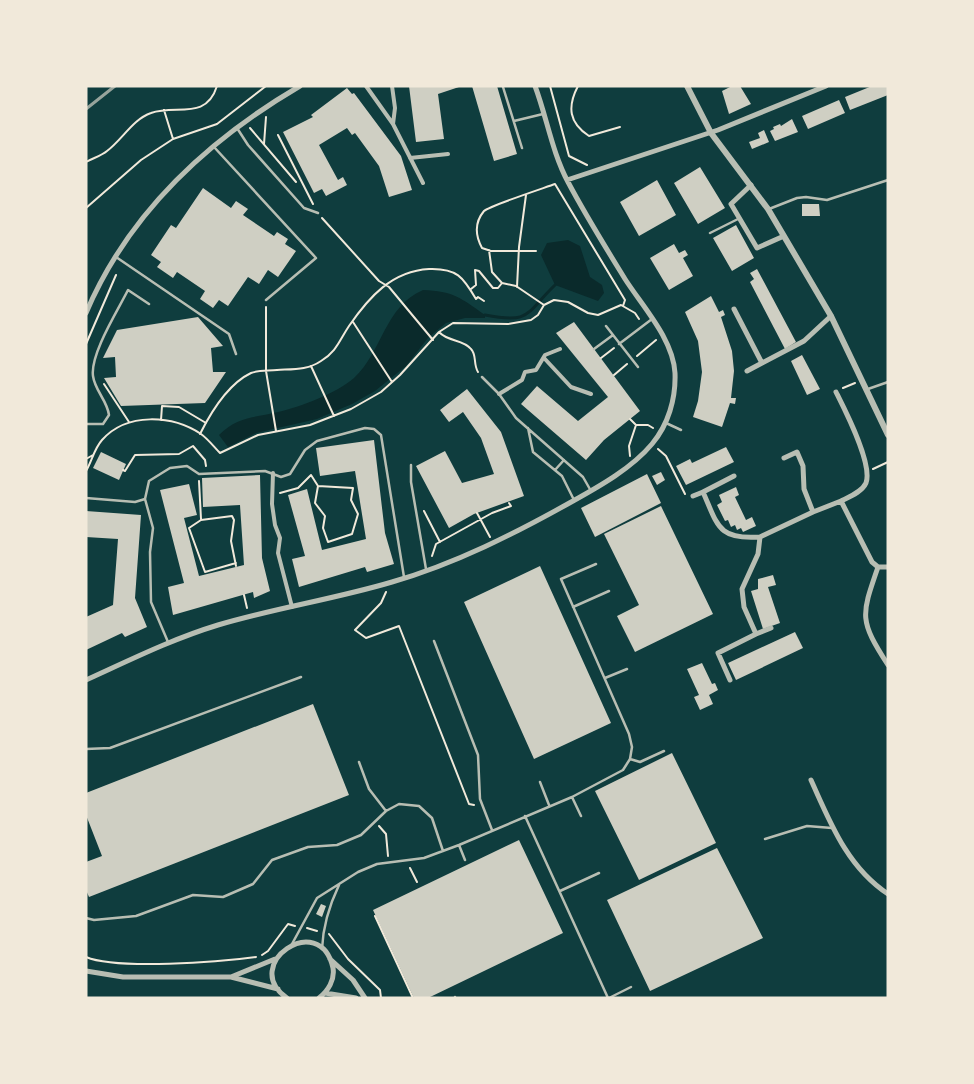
<svg xmlns="http://www.w3.org/2000/svg" width="974" height="1084" viewBox="0 0 974 1084" font-family="Quicksand,sans-serif">
	<rect width="100%" height="100%" fill="#0f3d3e"/>
	<!-- water -->
	<path fill="#0a2a2b" d="M568,240L580,246L590,277L602,285L604,293L598,301L555,285L541,255L547,243Z
		M423,290C453,291 461,298 485,315V318H465L446,323L428,338L406,366L375,391L352,404L317,419L256,433L228,447L219,435C238,416 254,418 278,412C300,407 337,393 354,378C383,351 384,307 423,290Z"/>
	<g fill="none" stroke-linecap="round" stroke-linejoin="round">
		<!-- stream -->
		<path stroke="#0a2a2b" stroke-width="3" d="M485,315C531,324 525,314 555,285"/>
	</g>
	<!-- building -->
	<path fill="#cfcfc3" d="M409,86H462L438,94L444,139L416,142Z
		M472,86H497L517,154L494,161Z
		M732,86H740L751,104L729,114L722,91Z
		M872,86H888V95L850,110L845,97Z
		M347,88L352,94L354,93L401,156L412,190L389,197L379,166L355,133L352,135L347,128L319,145L338,180L343,177L347,185L326,196L322,189L314,193L283,132L313,117L311,115Z
		M839,100L845,113L808,129L802,116Z
		M792,119L798,132L775,141L770,131L774,129L773,127L780,124L781,126Z
		M764,130L769,142L752,149L749,142L760,138L758,133Z
		M700,167L725,208L698,224L674,183Z
		M657,180L676,215L639,236L620,202Z
		M203,188L231,208L236,201L248,209L243,215L274,236L277,232L288,239L285,244L296,251L278,277L268,270L259,284L248,277L228,306L219,300L213,308L200,299L205,291L177,272L173,278L157,267L161,262L151,255L171,225L176,228Z
		M802,204H819L820,216H802Z
		M736,225L754,258L732,271L713,238Z
		M674,244L679,253L685,250L688,255L683,258L693,276L669,290L650,258Z
		M757,269L796,342L785,349L750,282L754,279L750,273Z
		M711,296L719,312L723,310L725,315L721,317L732,351L734,371L731,398H736L735,404L730,403L722,427L693,417L698,401L702,372L698,341L685,312Z
		M198,317L223,346L211,348L213,372H226L205,403L121,406L104,378L116,377L115,357L103,358L117,330Z
		M574,322L640,411L604,440L586,460L521,404L537,386L578,421L608,397L556,333Z
		M802,355L820,389L807,395L791,361Z
		M467,389L501,432L524,496L474,514L449,528L416,466L445,451L462,483L494,474L481,438L463,412L449,422L440,410Z
		M374,440L385,533L394,564L367,572L365,567L299,587L292,559L305,556L288,495L307,489L322,550L366,539L355,471L320,476L316,448Z
		M726,447L734,462L686,485L676,466L690,459L692,463Z
		M101,452L126,464L119,480L93,468Z
		M661,472L665,480L657,485L652,476Z
		M647,474L661,503L595,537L581,508Z
		M260,475L262,558L270,591L254,598L253,592L173,615L168,587L184,583L160,490L189,484L197,515L184,518L199,576L244,565L240,505L203,507L202,478Z
		M736,487L739,495L735,497L746,520L752,517L756,526L743,532L741,528L737,530L735,525L731,527L728,520L725,521L717,505L722,502L719,495Z
		M661,506L713,614L635,652L617,616L639,605L604,534Z
		M86,511L141,515L135,598L147,627L125,637L122,633L86,650V617L113,605L118,539L86,537Z
		M540,566L611,723L534,759L464,602Z
		M773,575L776,585L768,587L780,623L763,629L751,591L758,589V579Z
		M795,632L803,648L736,680L728,663Z
		M702,663L712,684L715,683L718,690L709,695L713,704L700,710L694,697L699,695L687,669Z
		M313,704L349,795L89,897L86,890V862L102,856L86,815V793Z
		M672,753L716,843L639,880L595,791Z
		M519,840L563,933L428,998H414L373,910Z
		M717,848L763,938L650,991L607,900Z
		M321,904L326,906L322,917L316,914Z"/>
	<g fill="none" stroke-linecap="round" stroke-linejoin="round">
		<!-- path -->
		<path stroke="#f1e9da" stroke-width="2" d="M550,86L569,156L587,165
			M578,86C567,107 569,123 589,136L620,127
			M164,110L173,139
			M250,128L296,182
			M278,135L313,204
			M264,144L266,117
			M86,162C93,158 101,156 107,151C122,140 133,119 151,113C176,104 206,121 217,86
			M86,208L141,160L173,139L217,124L266,86
			M322,218L379,281L389,287L433,340
			M489,250L492,272L502,283
			M536,251H491L482,248C475,235 474,223 484,211C489,206 544,188 555,184L625,300L623,306
			M517,287L519,247L526,195
			M471,289L476,285L475,270L479,271L493,288H498L502,283L516,286L544,305
			M266,307V371L276,431
			M353,322L392,382
			M439,332C448,342 463,339 471,349C477,355 473,364 478,372
			M86,344L116,275
			M637,356L656,340
			M601,358L614,348
			M311,366L334,416
			M614,375L627,364
			M104,384L129,422
			M843,388L855,383
			M161,420L162,406L179,407L206,423
			M636,425H648L653,428
			M200,434C211,412 228,384 251,373C258,370 269,371 277,370C293,369 308,370 321,361C337,351 339,341 349,326C369,297 392,271 429,269C457,268 463,277 476,299L478,297L484,301
			M658,449L666,456L685,494
			M630,456L629,446L636,425L630,419
			M86,459L93,455
			M873,469L888,462
			M123,470L125,471L135,455L179,454L193,446L205,460L206,466
			M86,471C92,461 94,449 102,440C127,412 172,415 201,434C208,439 214,447 220,453L258,435L310,425L351,409L381,392L400,375L439,332L453,323L508,324L531,320L538,315L544,305L554,300L568,302L588,313L598,315L621,305L635,313L639,319
			M199,481L201,519
			M280,493L298,488L311,475L318,486L353,488L351,500L358,514L352,534L328,542L323,528L325,516L315,503L318,486
			M424,511L440,542
			M477,513L490,537
			M432,556L436,544L492,513L511,506L509,503
			M236,563L205,572L189,528L201,520L232,516L234,520L231,541L236,566
			M386,592L381,603L355,630L366,638L399,626L469,804L474,805
			M244,595L247,608
			M379,826L386,834L388,856
			M410,868L417,882
			M375,916L413,998
			M307,928L317,931
			M329,934L348,959L380,990L381,998
			M262,955L268,951L288,924L295,926
			M86,957C117,970 220,962 256,957"/>
		<!-- service -->
		<path stroke="#b8beb3" stroke-width="2.5" d="M503,87L522,148
			M514,121L543,114
			M237,128L248,145L304,208L318,213
			M214,147L316,258L266,300
			M769,209L797,198L806,197L827,200L888,180
			M710,233L738,219
			M116,257L229,334L236,354
			M606,326L638,367
			M619,344L652,319
			M594,349L613,335
			M482,377L499,394L516,418L583,477L591,491
			M868,389L888,382
			M666,423L681,430
			M86,424H103L109,415C107,400 95,391 93,376C90,354 118,310 128,290L149,304
			M528,428L533,452L562,476L574,500
			M411,465V482L426,569
			M555,470L564,460
			M86,498L135,502L145,499L149,481L170,468L187,466L199,474L265,471L281,477L290,474L305,450L317,441L365,428L374,429L381,435L404,577
			M145,499L153,528L150,552L151,602L168,642
			M573,607L609,591
			M434,641L478,755L480,799L492,830
			M605,678L627,669
			M86,749L110,748L301,677
			M630,759L640,762L664,751
			M359,762L369,789L386,811
			M540,782L549,805
			M572,797L581,816
			M525,816L608,998
			M765,839L807,826L832,828
			M459,845L465,860
			M560,891L599,873
			M86,918L94,920L136,916L193,895L223,897L253,884L272,860L308,847L337,845L361,835L386,811L399,804L419,806L432,818L443,851
			M292,944L317,898L358,872L377,864L424,858L459,845L572,797L623,770L630,759L632,747L629,734L561,579L596,564
			M322,949C323,925 329,906 339,885
			M455,997V998
			M609,998L631,987"/>
		<!-- pedestrian -->
		<path stroke="#b8beb3" stroke-width="4" d="M366,86L393,124
			M392,86L395,108L393,124L423,183
			M410,158L448,154
			M544,358L571,387L591,394
			M499,394L522,380L525,372L536,370L545,355L560,349
			M273,473L272,504L275,525L280,538L278,553L292,607"/>
		<!-- minor -->
		<path stroke="#b8beb3" stroke-width="5" d="M567,180L718,130L826,86
			M751,185L731,204L757,248L784,236
			M734,309L762,363L804,341L831,316
			M86,313C128,214 208,140 300,86
			M747,371L762,363
			M836,392C845,410 873,464 866,483C862,492 849,497 841,501
			M784,458L797,452L803,466L804,489L813,512
			M693,496L703,492
			M760,537L813,512L841,501L872,562L878,567
			M888,567H878C861,616 859,620 888,665
			M756,634L771,628
			M86,680C130,660 172,639 218,625C275,608 335,599 392,582C455,564 516,533 573,501C600,486 632,468 652,444C668,425 676,399 675,373C673,339 643,307 625,279C606,248 586,216 568,182C552,152 547,118 535,86
			M730,680L718,653L756,634L744,607L742,589L758,554L760,537C718,540 718,526 703,492L734,476
			M811,780C830,822 847,867 888,894
			M330,959L353,980L365,998
			M86,971L123,977H231L278,989
			M231,977L275,959
			M325,993L356,998
			M287,998C239,965 320,909 333,968C335,980 328,991 319,998"/>
		<!-- tertiary -->
		<path stroke="#b8beb3" stroke-width="6" d="M687,86L711,133L768,209L831,316L888,435"/>
		<!-- rail -->
		<path stroke="#97a49c" stroke-width="3" d="M86,109L115,86"/>
	</g>
	<!-- border -->
	<rect width="974" height="1084" fill="none" stroke="#f1e9da" stroke-width="175"/>
</svg>
